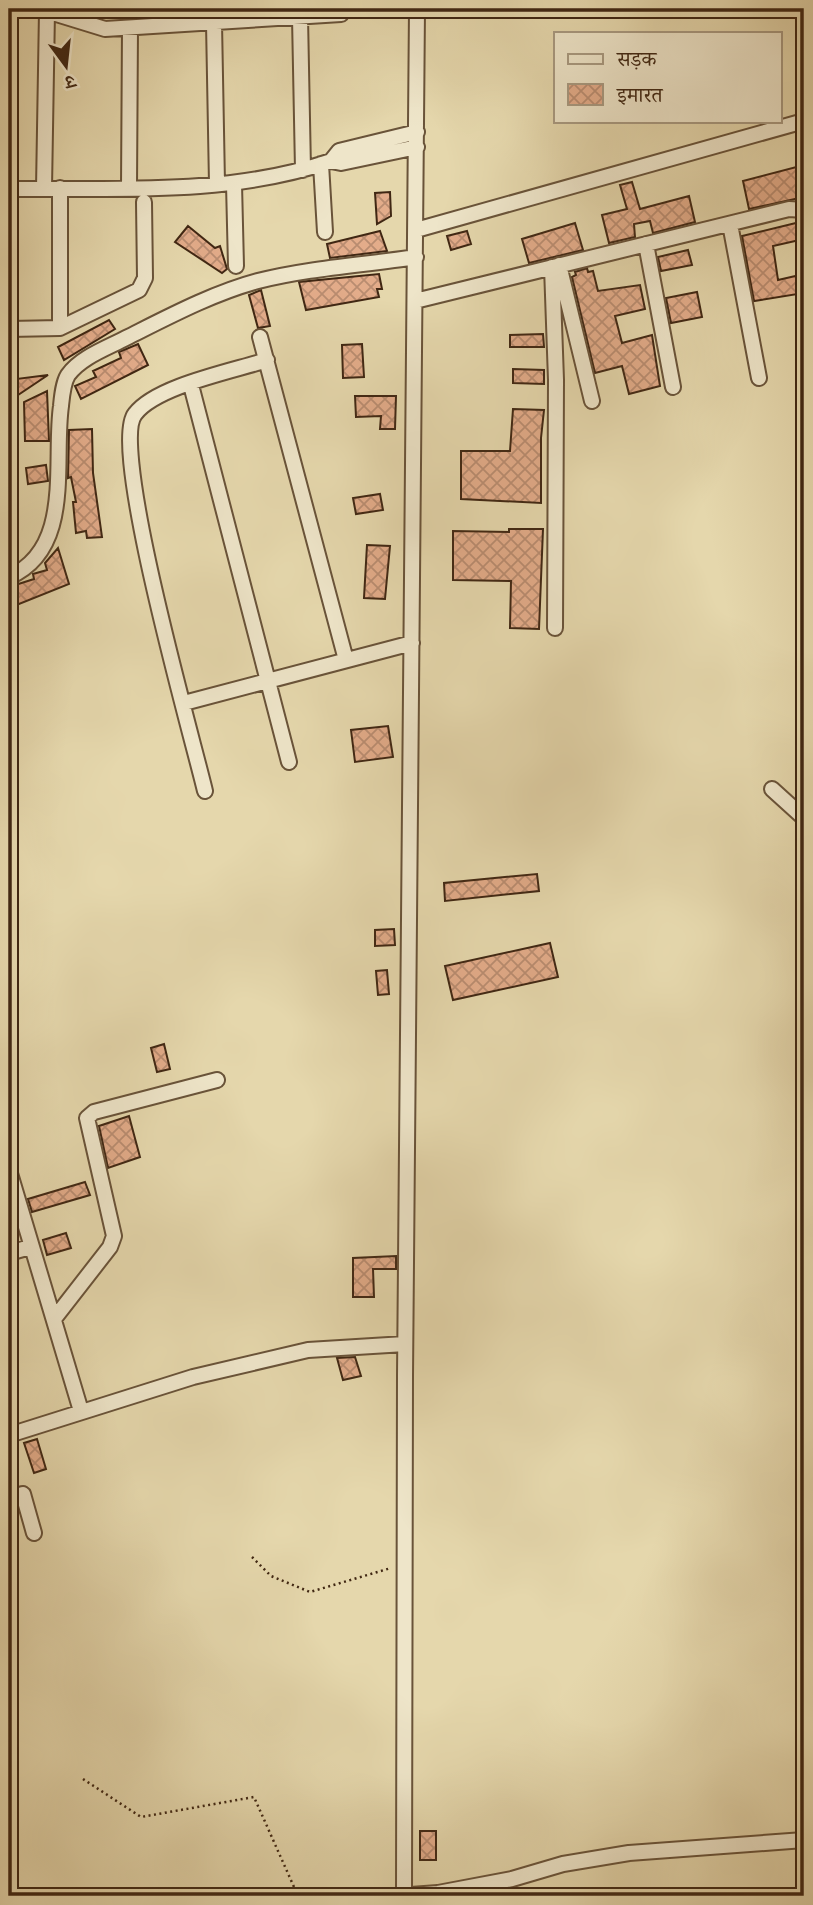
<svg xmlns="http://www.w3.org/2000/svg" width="813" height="1905" viewBox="0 0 813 1905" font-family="'Sorts Mill Goudy','Noto Serif Devanagari',serif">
	<defs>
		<pattern id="building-cross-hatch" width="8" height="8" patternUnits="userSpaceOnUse" patternTransform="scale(1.75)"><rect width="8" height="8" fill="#e3ac8a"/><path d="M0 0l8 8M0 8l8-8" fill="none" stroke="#b98c70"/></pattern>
	</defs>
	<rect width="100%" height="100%" fill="#e5d7ac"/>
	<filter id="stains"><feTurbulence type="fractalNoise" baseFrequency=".00286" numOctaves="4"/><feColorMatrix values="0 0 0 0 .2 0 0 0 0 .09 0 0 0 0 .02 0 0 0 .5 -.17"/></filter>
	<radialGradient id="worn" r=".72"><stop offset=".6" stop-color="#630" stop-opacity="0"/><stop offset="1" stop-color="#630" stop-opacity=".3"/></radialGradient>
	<!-- building -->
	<path fill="url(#building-cross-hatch)" stroke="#402713" stroke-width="2" d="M804,165V197L749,209L743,181Z
		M632,182L640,209L689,196L695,222L653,233L650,221L634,224L635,237L609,243L602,215L627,209L620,185Z
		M390,192L391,216L377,224L375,193Z
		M800,222L804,239L773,246L778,280L804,274V293L754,301L742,236Z
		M575,223L583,250L529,263L522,239Z
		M188,226L215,248L220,246L227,269L222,273L175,242Z
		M380,231L387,251L330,258L327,244Z
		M467,231L471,244L451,250L447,236Z
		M688,250L692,265L661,271L658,257Z
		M587,268L588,272L593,271L598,291L640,285L645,309L615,316L622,343L652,335L660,386L629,394L622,366L595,373L572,277L576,275L575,272Z
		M379,274L382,289H377L379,297L306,310L299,282Z
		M261,290L270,326L258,328L249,295Z
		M697,292L702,317L671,323L666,298Z
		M109,320L115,329L64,360L58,347Z
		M543,334L544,347H510V335Z
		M138,344L148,365L81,399L75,386L96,377L93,371L121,358L119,352Z
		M362,344L364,377L343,378L342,345Z
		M513,369L544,370V384L513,383Z
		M48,375L18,395L16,379Z
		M47,391L49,441H25L24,402Z
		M355,396H396L395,429H380L381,416L356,417Z
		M513,409L544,410L541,438V503L461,499V451H510Z
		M92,429L93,473L102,537L87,538L86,531L76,533L73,502H76L71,477L68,478L69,430Z
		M46,465L48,481L28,484L26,468Z
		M380,494L383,510L356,514L353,498Z
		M509,529H543L539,629L510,628L511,581L453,580V531L509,532Z
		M367,545L390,546L385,599L364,598Z
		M58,548L69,584L9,608V587L34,579L33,574L47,570L45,563Z
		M388,726L393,757L355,762L351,730Z
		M537,874L539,891L445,901L444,883Z
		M394,929L395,945L375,946V930Z
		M550,943L558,977L453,1000L445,966Z
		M387,970L389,994L378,995L376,971Z
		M164,1044L170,1069L157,1072L151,1048Z
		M129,1116L140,1157L108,1168L99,1126Z
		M85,1182L90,1195L32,1212L28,1199Z
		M66,1233L71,1248L47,1255L43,1240Z
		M396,1256V1269H373L374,1297H353V1258Z
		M355,1357L361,1376L343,1380L337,1358Z
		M37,1439L46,1469L34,1473L24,1443Z
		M420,1831H436V1860H420Z"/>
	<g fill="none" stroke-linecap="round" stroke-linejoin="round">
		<defs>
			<path id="street" d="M40,9L105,29L341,14
				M300,17L303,170
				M214,23L217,184
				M417,147L341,163L331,161L339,151L417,132
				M321,164L325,232
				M234,184L236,266
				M129,187L130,28
				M44,188L47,11
				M9,189C115,188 229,196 331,161
				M730,224L759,378
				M416,230L804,121
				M646,244L673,387
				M559,265L592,401
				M552,267L556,380L555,628
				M415,301L789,209L804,210
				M60,328V188
				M9,329L60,328L139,290L145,278L144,202
				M260,337L346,660
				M191,385L289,762
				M9,577C74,549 53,462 61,406C62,396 63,383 68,375C81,357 107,348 126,338C168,317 213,293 258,281C309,268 364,265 416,257
				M184,703L412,643
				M772,789L804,818
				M205,791C192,736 109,446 135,414C156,386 233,371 267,360
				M9,1170L81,1411
				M9,1253L30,1247
				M54,1319L110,1247L114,1236L87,1118L94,1112L217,1080
				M9,1435L193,1377L308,1350L405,1344
				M9,1498L23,1494L34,1533
				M397,1896L438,1893L512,1879L563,1864L629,1853L804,1840
				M404,1896L405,1376L417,9"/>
		</defs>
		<!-- street casing -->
		<use href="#street" stroke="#695339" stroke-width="18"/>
		<!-- path -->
		<path stroke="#402713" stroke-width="2.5" stroke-dasharray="2 3.5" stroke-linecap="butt" d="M252,1557L271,1576L310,1592L391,1568
			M83,1779L141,1817L254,1797L298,1896"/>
		<!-- street -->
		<use href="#street" stroke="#eee5c9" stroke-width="14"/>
	</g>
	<!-- margin -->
	<rect width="813" height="1905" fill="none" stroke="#e5d7ac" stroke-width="35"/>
	<rect x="10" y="10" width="792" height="1884" fill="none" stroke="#402713" stroke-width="3.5"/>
	<rect x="18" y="18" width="778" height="1870" fill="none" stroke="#402713" stroke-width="2"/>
	<!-- legend -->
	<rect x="554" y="32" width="228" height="91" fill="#eee5c9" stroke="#a89980" stroke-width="2"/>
	<rect x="568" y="54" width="35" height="10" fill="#eee5c9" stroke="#a89980" stroke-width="2"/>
	<text x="617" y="66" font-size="21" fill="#402713">सड़क</text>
	<rect x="568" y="84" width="35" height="21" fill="url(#building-cross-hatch)" stroke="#a89980" stroke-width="2"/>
	<text x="617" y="102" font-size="21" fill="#402713">इमारत</text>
	<!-- north arrow -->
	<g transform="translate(66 66) rotate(165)" stroke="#eee5c9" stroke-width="5" paint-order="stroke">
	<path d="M0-5L12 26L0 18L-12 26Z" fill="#402713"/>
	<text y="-10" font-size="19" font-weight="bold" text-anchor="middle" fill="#402713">उ</text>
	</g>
	<rect width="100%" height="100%" filter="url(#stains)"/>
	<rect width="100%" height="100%" fill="url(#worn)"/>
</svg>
